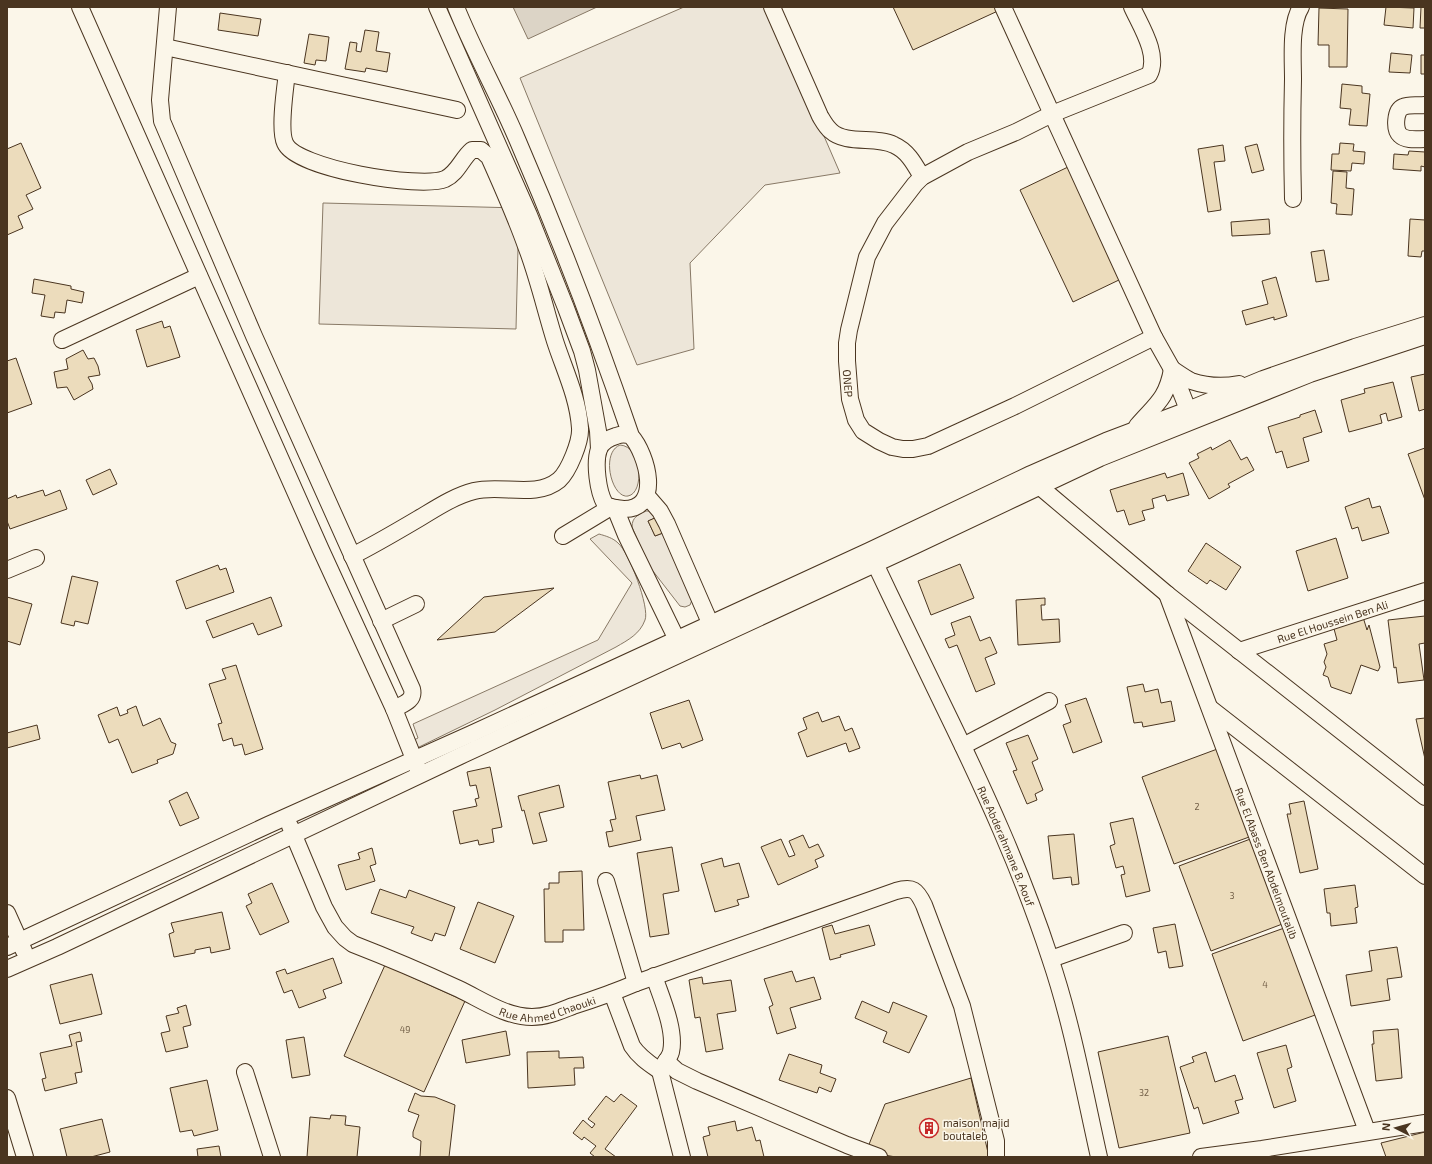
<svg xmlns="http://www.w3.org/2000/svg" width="1432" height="1164" viewBox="0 0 1432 1164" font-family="'Exo 2',sans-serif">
	<rect width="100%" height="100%" fill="#fbf6e9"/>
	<!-- green -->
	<path fill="#ede6d9" stroke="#887966" d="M684,7H768L840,173L765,185L690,263L694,349L637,365L520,78Z
		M323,203L519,208L516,329L319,324Z
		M620,445C642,446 645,493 628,496C612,499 600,453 620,445Z
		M646,511H651L657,517L648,521L655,536L663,533L692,600L690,605L685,607L680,606L649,566L632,527C632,517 638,515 646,511Z
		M599,534C606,536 613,538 618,543C629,552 650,608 645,620C640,634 628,640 616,647L495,710L417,748L414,740L418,738L413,724L598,640L632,583L590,539Z"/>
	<!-- water -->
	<path fill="#dcd4c6" stroke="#887966" d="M513,7H597L528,39Z"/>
	<!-- building -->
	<path fill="#ecdcbc" stroke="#4a3520" d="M893,7H999L1000,10L913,50Z
		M1386,7L1414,8L1413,28L1384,25Z
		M1421,7H1425V28H1420Z
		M1319,8L1348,9L1347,67H1329V45H1318Z
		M220,13L261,19L258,36L218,30Z
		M365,30L379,32L376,51L390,53L387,72L366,68L365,72L345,69L350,42L357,43L356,51L361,52Z
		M309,34L329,37L326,61L316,60L315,65L304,63Z
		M1391,53L1412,55L1410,73L1389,72Z
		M1421,55H1425V74H1421Z
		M1342,84L1362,86V93L1370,94L1367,126L1349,125L1351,109L1340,108Z
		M21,143L41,188L26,195L33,209L18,216L23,228L7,235V149Z
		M1340,143L1354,144L1353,151L1365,152L1364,164L1352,163L1351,171L1331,170L1332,154H1339Z
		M1257,144L1264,170L1252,173L1245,147Z
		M1223,145L1225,161L1214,162L1221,210L1208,212L1198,149Z
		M1409,151L1425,152V167L1421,166V171L1393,169L1394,154L1408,155Z
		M1068,167L1121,279L1073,302L1020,190Z
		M1333,171L1347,172L1346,188L1354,189L1352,215L1336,214L1337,204L1331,203Z
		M1269,219L1270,234L1232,236L1231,222Z
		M1410,219L1425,220V251H1422L1421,257L1408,256Z
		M1324,250L1329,280L1316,282L1311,252Z
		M1276,277L1287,316L1274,320V317L1246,325L1242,311L1268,304L1262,281Z
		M34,279L71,286V289L84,292L82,303L67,300L65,313L55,312L54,318L41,316L45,295L32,293Z
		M162,321L164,328L170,326L180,357L147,367L136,330Z
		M83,350L88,359L94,358L98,366L100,375L88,377L92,384L93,389L74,400L67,387L57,388L54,372L68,369L66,359Z
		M16,358L32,404L7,413V361Z
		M1425,374V409L1419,411L1411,377Z
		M1393,382L1402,417L1388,421L1386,413L1380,415L1382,423L1349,432L1341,400L1365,393L1364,389Z
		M1315,410L1322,432L1303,438L1309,461L1287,468L1282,451L1276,453L1268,427L1300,417V415Z
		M1230,440L1241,460L1247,457L1254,470L1228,484L1230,487L1209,499L1189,463L1199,458L1197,454L1211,447L1212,450Z
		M1425,448V500L1408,454Z
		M110,469L117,484L93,495L86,480Z
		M1165,473L1167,478L1183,473L1189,495L1167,501L1165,495L1152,499L1154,508L1142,511L1145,520L1129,525L1124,510L1117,512L1110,490Z
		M43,490L45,496L60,490L67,509L10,529L7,521V499L16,495L17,498Z
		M1369,498L1372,508L1380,506L1389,533L1362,541L1358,527L1352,529L1345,507Z
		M657,517L663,533L655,536L648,521Z
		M1336,538L1348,578L1308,591L1296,551Z
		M1206,543L1241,567L1226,590L1210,580L1207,584L1188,571Z
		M960,564L974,598L931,615L918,581Z
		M218,565L220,570L226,568L234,592L186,609L176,581Z
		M72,576L98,582L88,624L75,621L74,626L61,623Z
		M554,588L495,632L437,640L484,597Z
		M7,597L32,604L20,645L7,641Z
		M271,597L282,626L258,635L253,623L213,638L206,621Z
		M1045,598V605H1041L1042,620L1059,619L1060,642L1018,645L1016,600Z
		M970,616L980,641L990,637L997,653L985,658L995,684L976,692L957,645L949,648L945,639L955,635L951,623Z
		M1425,616V643L1419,644L1424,680L1398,683L1396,667L1394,668L1388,620Z
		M1363,617L1367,630L1369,625L1380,667L1378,671L1361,665L1351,694L1331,687L1328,677L1323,675L1326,667L1324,662L1327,654L1324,644L1337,640L1333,625Z
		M236,665L263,749L245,755L242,744L234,746L232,738L223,741L218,724L222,723L209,684L226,679L222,669Z
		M1143,684L1145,692L1158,689L1161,703L1171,701L1175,721L1143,727L1142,722L1134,723L1127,687Z
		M1086,698L1102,742L1073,753L1063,725L1071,722L1065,705Z
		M689,700L703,740L682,748L680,743L662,749L650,713Z
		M136,706L143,726L160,718L171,742L176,744L173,754L157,760L158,763L132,773L118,739L109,743L98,715L117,707L120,716L128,713L127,710Z
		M818,712L822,722L839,716L845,731L852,728L860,748L849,752L846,743L807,757L798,733L807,729L803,718Z
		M1425,718V759L1416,719Z
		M37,725L40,739L7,748V733Z
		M1028,735L1038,759L1032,762L1043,790L1035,794L1037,800L1027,804L1013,771L1017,770L1006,743Z
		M1220,748L1252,836L1174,864L1142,777Z
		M490,767L502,827L492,829L494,842L479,845L478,840L460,844L453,811L477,806L475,799L479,798L476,785L470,786L467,772Z
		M640,775L641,779L657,775L665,810L636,816L641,840L609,847L606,832L613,831L610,820L616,819L608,782Z
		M559,785L564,807L539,813L547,841L533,844L524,810L522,811L518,796Z
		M187,792L199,818L180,826L169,801Z
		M1304,801L1318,869L1300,873L1287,814H1291L1289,804Z
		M1133,818L1150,891L1126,897L1121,875L1125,874L1123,866L1116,868L1110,846L1115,844L1110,823Z
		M1074,834L1079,884L1072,885L1071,877L1053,879L1048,836Z
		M803,835L809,848L818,844L824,856L815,860L818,867L778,885L761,847L781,839L789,857L795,855L789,841Z
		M1253,838L1285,923L1211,951L1179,866Z
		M672,847L679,891L663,894L669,934L650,937L637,853Z
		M372,848L376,864L370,866L375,881L346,890L338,865L360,859L358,853Z
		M722,858L724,867L739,863L749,897L737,900L739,905L715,912L701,864Z
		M582,871L584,930H563V942H545L544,889H549V883H559V872Z
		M272,883L289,922L260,935L246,906L252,903L248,894Z
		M1355,885L1358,907L1355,908L1357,923L1331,926L1330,913H1327L1324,889Z
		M380,889L406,898L409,890L455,907L445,936L435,933L432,941L411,933L414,927L371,913Z
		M478,902L514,916L495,963L460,949Z
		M222,912L230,949L211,953L210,947L195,950V953L174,957L169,934L174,932L171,923Z
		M1175,924L1183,966L1169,968L1166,951L1158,953L1153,928Z
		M832,925L835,934L869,925L875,945L840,955L841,957L830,960L822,928Z
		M1287,927L1318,1014L1243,1041L1212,954Z
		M1397,947L1402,977L1387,979L1390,1000L1351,1006L1346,975L1372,971L1369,951Z
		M333,958L342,983L323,990L326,998L299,1008L292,990L284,993L276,972L285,969L287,974Z
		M385,965L465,1001L424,1092L344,1056Z
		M792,971L796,982L814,977L821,999L790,1008L796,1028L777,1034L769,1007L773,1005L764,979Z
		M92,974L102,1014L60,1024L50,985Z
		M702,977L703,984L731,980L736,1011L717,1014L723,1049L706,1052L700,1017L695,1018L689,980Z
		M862,1001L889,1013L893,1002L927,1016L909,1053L883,1042L887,1032L855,1018Z
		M186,1005L191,1025L183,1027L188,1047L166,1052L161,1033L170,1031L166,1016L179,1013L177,1008Z
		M1398,1029L1402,1078L1376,1081L1372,1044H1374L1373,1031Z
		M506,1031L510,1055L466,1063L462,1040Z
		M80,1032L82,1041L76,1042L82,1072L75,1073L77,1083L45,1091L42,1079L46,1078L40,1053L72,1046L69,1035Z
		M1168,1036L1190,1133L1119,1148L1098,1052Z
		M304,1037L310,1075L292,1078L286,1040Z
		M1286,1045L1292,1067L1287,1069L1296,1101L1274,1108L1257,1053Z
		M559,1051V1058L583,1057L584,1068H574L575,1085L528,1088L527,1052Z
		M1206,1052L1215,1082L1235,1075L1243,1099L1235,1101L1239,1113L1203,1124L1198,1107L1194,1109L1180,1067L1194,1062L1192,1057Z
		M789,1054L822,1065L820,1073L836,1079L831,1092L819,1087L817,1093L779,1080Z
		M971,1078L989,1157H896L866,1152L885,1104Z
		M207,1080L218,1130L194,1136L192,1130L180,1132L170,1088Z
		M415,1093L421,1096L435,1097L455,1105L449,1157H420L421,1141L413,1137V1132L419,1115L408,1111Z
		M621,1094L637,1106L605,1149L616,1157H595L590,1153L596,1146L584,1137L582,1140L573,1133L583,1120L592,1128L595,1124L588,1119L606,1096L614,1102Z
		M331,1115L346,1116L345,1125L360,1127L357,1157H307L310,1117L330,1119Z
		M102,1119L110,1152L91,1157H67L60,1129Z
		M735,1121L737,1131L752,1127L756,1141L760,1140L764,1157H708L703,1137L710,1135L708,1127Z
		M1425,1132V1157H1386L1381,1143Z
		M219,1146L221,1157H198L197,1149Z"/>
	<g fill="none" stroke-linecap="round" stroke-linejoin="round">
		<defs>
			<g id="minor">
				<path d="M80,7L321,550L394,709L418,769"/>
				<path d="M168,7L160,100L162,121L254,336L412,689C415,701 403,704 394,709"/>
				<path d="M437,7L529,215L566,308L582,351L587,370L598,431L599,449"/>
				<path d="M456,7C474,52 498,94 517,139C559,236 597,336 631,436C647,454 663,510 623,509C616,508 610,508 605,504C598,492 594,463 599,449C602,442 609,438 616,436C621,434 626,434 631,436"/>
				<path d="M772,7L820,116C823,121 826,127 831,131C846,145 876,136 894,145C908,151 915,165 922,177"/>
				<path d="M1003,7L1154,337L1172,369L1192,420"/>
				<path id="s1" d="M1132,7C1140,25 1160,55 1149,75L1052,114L1016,132L968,152L922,177L915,184L885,223L867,257L849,330L847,343V361L850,399L856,420L863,431L879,441L892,447L903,449H913L928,446L1015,406L1154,337"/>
				<path d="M165,47L457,110"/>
				<path d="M287,73C285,89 279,130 285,143C296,169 421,189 445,179C458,173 462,158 472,150H481L489,157C502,186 515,215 526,246C538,277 545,309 555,341C564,369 578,397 580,428C581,441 569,471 559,480C536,499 501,484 474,491C454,496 435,509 418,519C396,532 374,545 352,556"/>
				<path d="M1425,105C1418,106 1409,104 1403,107C1395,110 1394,130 1400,135C1406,141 1418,139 1425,139"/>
				<path d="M1293,199C1292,159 1292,119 1293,79C1293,59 1290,24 1301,7"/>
				<path d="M62,340L199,276"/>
				<path d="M1137,426C1155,405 1167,399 1172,369C1178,373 1185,378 1191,381C1206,386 1224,387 1239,384"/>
				<path d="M1034,479L1039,486L1167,594L1425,797"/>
				<path d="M647,496L660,511L667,524L714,632"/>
				<path d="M615,508L626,535L681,648"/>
				<path d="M563,536L611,507"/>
				<path id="s2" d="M871,555C895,606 920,657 944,707C984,789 1022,872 1050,958C1072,1023 1084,1090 1099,1157"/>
				<path d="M7,570L36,558"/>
				<path id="s3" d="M1167,594L1367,1131"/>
				<path d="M381,621L416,604"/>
				<path id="s4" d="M1239,651L1425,591"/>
				<path d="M1210,708L1425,876"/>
				<path d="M963,746L1049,701"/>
				<path id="s5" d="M290,826L324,907L335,927L345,938L353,944C389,958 424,973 459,989C482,1000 506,1017 532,1017C547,1017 560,1011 573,1006C595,999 615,992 636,983L896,891C913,886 917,890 924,905L962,1006L996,1141V1157"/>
				<path d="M606,881L636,983"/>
				<path d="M7,913L24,951"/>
				<path d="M7,947L268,825L471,734L869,551L1031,474L1106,441L1188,410L1263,379L1355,347L1425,325"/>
				<path d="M1051,959L1124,933"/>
				<path d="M7,969L57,947L460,756L916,545L1100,458L1310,374L1425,336"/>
				<path d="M654,976C661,997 676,1030 671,1052C669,1059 663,1065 660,1071"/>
				<path d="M612,993L632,1046C639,1057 650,1064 660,1071"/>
				<path d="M666,1061L677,1071L697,1081L847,1145L879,1157"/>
				<path d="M660,1071L682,1157"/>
				<path d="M245,1072L272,1157"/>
				<path d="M7,1098L25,1157"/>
				<path d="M1201,1157L1262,1149L1425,1123"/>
			</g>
		</defs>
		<!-- minor casing -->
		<use href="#minor" stroke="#4a3520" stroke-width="18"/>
		<!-- minor -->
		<use href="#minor" stroke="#fbf6e9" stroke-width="16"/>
	</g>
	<!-- icons -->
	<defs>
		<symbol id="building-ring" viewBox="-11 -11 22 22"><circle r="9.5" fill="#fbf6e9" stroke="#c62828" stroke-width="1.5"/><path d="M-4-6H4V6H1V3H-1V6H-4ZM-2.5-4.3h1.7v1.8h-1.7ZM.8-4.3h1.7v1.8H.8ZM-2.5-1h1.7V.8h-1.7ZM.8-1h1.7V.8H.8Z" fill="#c62828"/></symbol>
	</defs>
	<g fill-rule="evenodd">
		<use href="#building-ring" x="918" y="1117" width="22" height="22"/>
	</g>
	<g text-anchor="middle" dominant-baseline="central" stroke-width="3" stroke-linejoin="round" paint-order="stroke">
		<!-- number labels -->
		<g font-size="9" fill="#725f47">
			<text x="1197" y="806">2</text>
			<text x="1232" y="895">3</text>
			<text x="1265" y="984">4</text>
			<text x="405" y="1029">49</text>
			<text x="1144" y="1092">32</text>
		</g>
		<!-- street labels -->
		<g font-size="11" fill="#4a3520" stroke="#fbf6e9">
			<text stroke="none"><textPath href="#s1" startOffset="548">ONEP</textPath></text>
			<text stroke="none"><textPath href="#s4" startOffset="98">Rue El Houssein Ben Ali</textPath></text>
			<text stroke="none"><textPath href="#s2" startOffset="321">Rue Abderahmane B. Aouf</textPath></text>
			<text stroke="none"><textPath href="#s3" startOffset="287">Rue El Abass Ben Abdelmoutalib</textPath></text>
			<text stroke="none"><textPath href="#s5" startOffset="346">Rue Ahmed Chaouki</textPath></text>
		</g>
		<!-- poi labels -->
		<g font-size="11" fill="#4a3520" stroke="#fbf6e9" text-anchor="start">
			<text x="943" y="1122">maison majid<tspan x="943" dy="13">boutaleb</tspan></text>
		</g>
	</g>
	<!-- border -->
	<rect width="1432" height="1164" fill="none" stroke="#4a3520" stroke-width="16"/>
	<!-- north arrow -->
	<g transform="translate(1396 1128) rotate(276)" stroke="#fbf6e9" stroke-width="3" paint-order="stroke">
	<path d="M0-3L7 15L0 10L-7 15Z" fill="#4a3520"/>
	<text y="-6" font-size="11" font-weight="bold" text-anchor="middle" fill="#4a3520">N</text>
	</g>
</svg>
